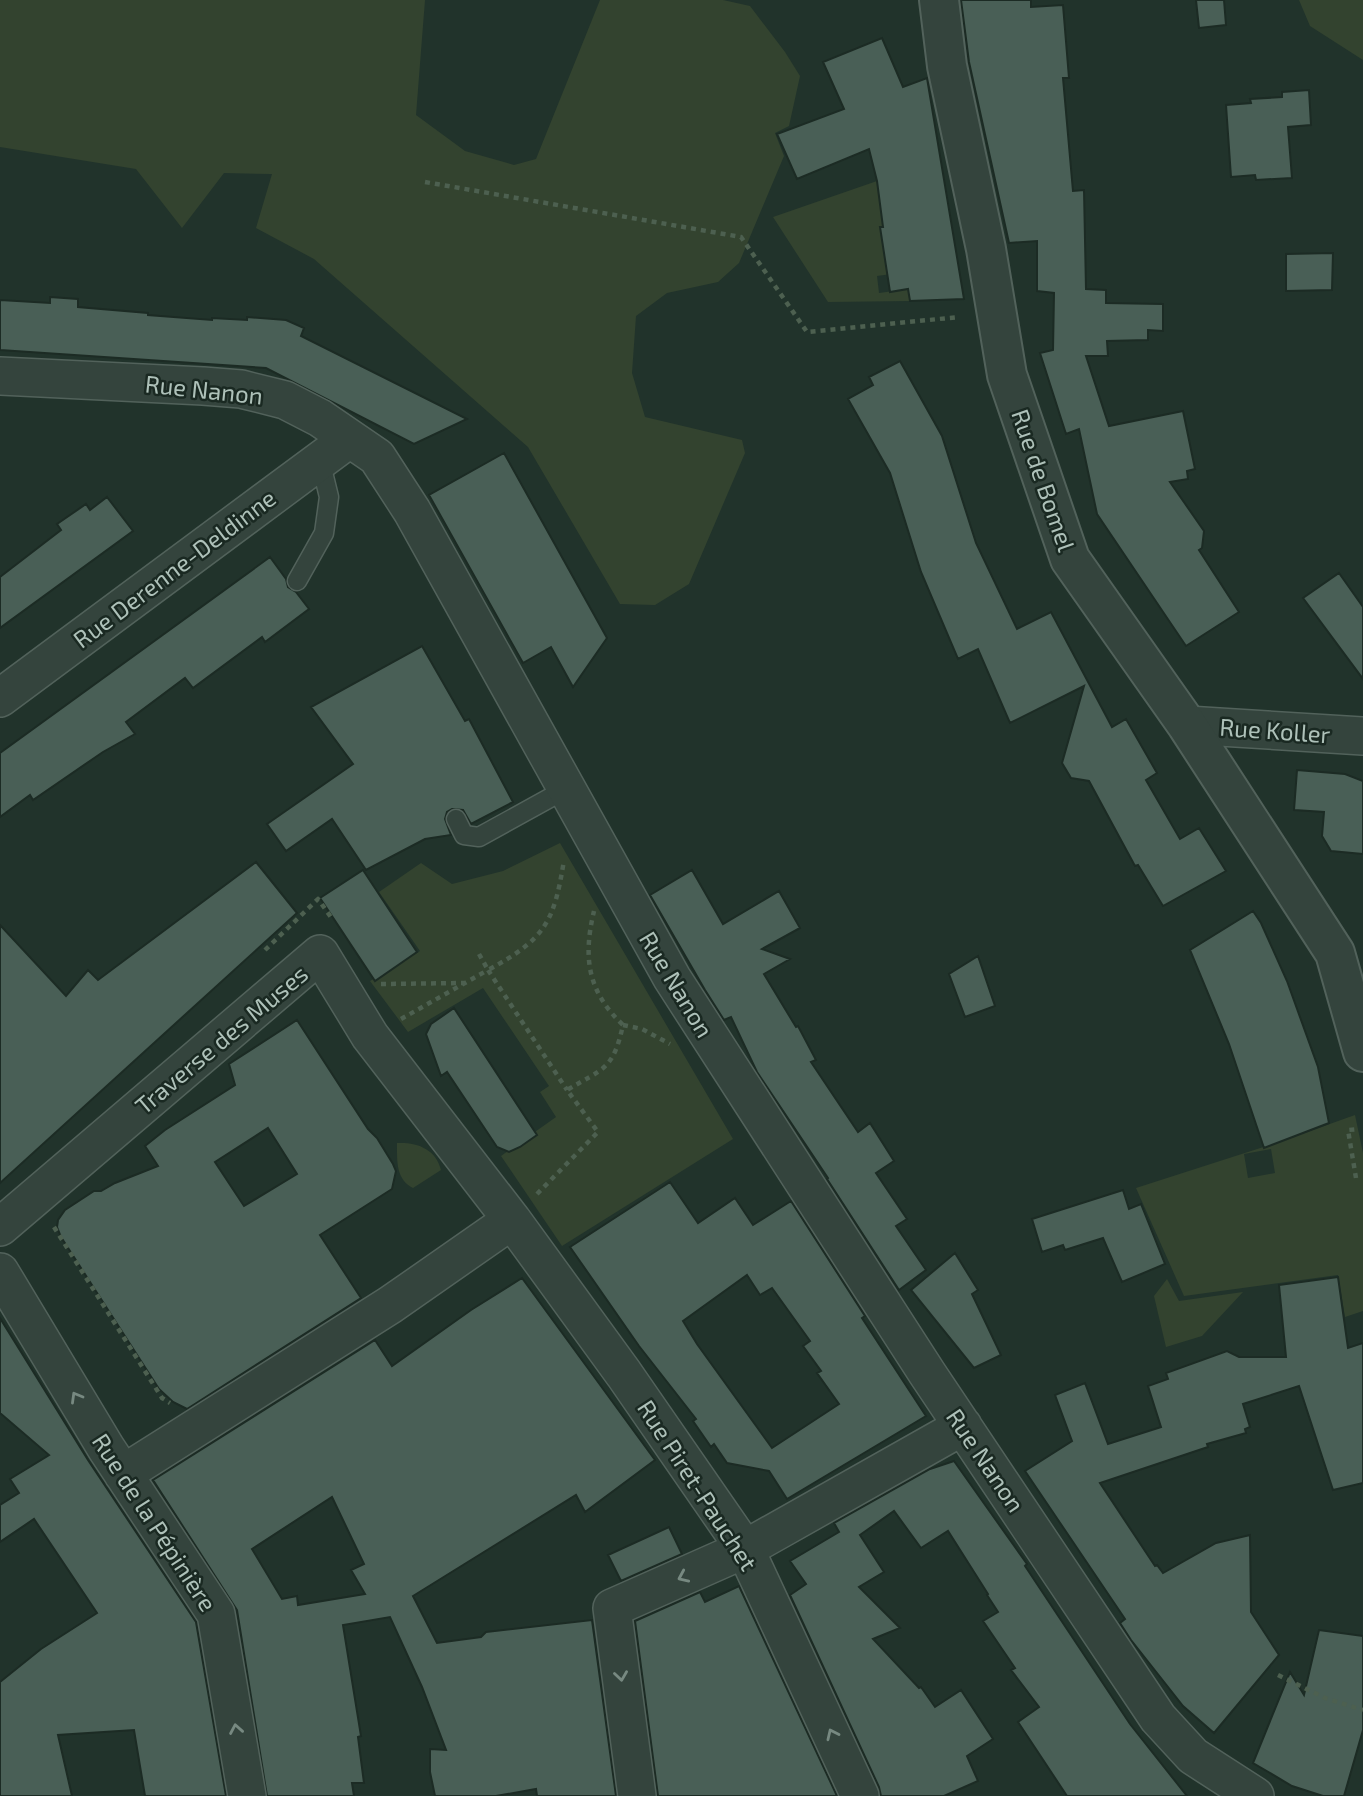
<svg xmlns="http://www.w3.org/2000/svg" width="1363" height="1796" viewBox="0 0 1363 1796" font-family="'Exo 2',sans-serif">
	<rect width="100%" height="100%" fill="#21332b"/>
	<!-- green -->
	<path fill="#33432f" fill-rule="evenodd" d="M0,0H425L416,115L465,151L514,165L536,159L600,0H723L750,6L785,52L800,76L789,126L775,133L784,156L739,263L718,282L667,293L636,316L632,373L645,417L742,440L745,453L689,584L655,605L620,604L528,447L314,259L256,228L272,174L224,173L182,228L136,169L0,147Z
		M1299,0H1363V60L1310,26Z
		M877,181L899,224L880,227L906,272L877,276L879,293L908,289L910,301L828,302L773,217Z
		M560,843L733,1139L562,1246L501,1156L556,1117L540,1092L549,1086L483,988L408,1032L370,981L420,951L379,892L421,863L452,884L503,871Z
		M1355,1115L1363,1153V1311L1345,1317L1338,1275L1184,1296L1136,1188L1282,1141ZM1271,1149L1275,1173L1248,1178L1244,1154Z
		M397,1143C417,1142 436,1149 441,1170L413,1188C396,1179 397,1162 397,1143Z
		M1167,1279L1179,1301L1243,1292L1202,1336L1166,1347L1154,1296Z"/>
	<!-- building -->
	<path fill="#495f56" stroke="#1c2b24" stroke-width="2" fill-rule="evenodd" d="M961,0H1031V7L1063,5L1069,78H1063L1073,191L1084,190L1086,289L1106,290V303L1163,304V331L1148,330V340L1107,341L1108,356H1086L1109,426L1183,411L1195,469L1187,471L1188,479L1170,482L1204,531L1202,548L1199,550L1239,612L1186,646L1097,514L1079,429L1066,434L1040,353L1053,350L1054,293L1037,291V241L1009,243L969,62Z
		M1196,0H1224L1226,25L1199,28Z
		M882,38L903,87L927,78L964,299L910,301L908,289L890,292L880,227H883L877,181L869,149L797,179L777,134L844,109L823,62Z
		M1309,90L1311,125L1288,127L1292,178L1256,180L1255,175L1231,177L1226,105L1251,103L1250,99L1282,97V92Z
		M1333,253L1332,290L1286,291V254Z
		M50,297L78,299V307L148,313V315L212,320V318L247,320V317L286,320L304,328L301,336L467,419L414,444L266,368L0,350V300L50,303Z
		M900,361L942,436L976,543L1017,629L1051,612L1112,727L1126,719L1157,773L1146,780L1180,839L1199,828L1226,871L1163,906L1138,865L1135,866L1089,781L1071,778L1062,763L1084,686L1010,723L978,649L958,659L921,572L890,473L848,399L873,385L869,377Z
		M504,453L607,638L573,687L551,647L523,663L429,495Z
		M107,497L133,531L0,628V577L61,530L57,524L86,504L90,510Z
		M270,557L286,579L288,587L296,592L309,609L265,642L262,637L193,688L185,678L126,722L135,734L103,752L33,800L30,795L0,817V753Z
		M1339,573L1363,607V679L1303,598Z
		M422,646L465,721L469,719L513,802L471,824L463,810L452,809L447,812L445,819L451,835L425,839L366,870L332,819L286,851L267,824L353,764L311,707Z
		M1297,770L1345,774L1363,781V854L1331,851L1322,836L1324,812L1294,810Z
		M256,862L297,913L0,1183V925L66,996L88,970L98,980Z
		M363,870L417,952L375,981L320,898Z
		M692,870L723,924L779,891L800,928L762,949L790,959L764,974L796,1027L798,1026L816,1060L811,1062L858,1132L870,1123L894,1161L876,1173L907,1219L896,1226L926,1270L899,1290L827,1179L828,1178L757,1072L731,1017L724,1020L705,990L650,895Z
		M1253,911L1261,923L1287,981L1318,1067L1329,1123L1264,1148L1229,1044L1190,950Z
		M978,956L995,1006L965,1017L949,974Z
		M454,1008L537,1135L520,1147L509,1152L497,1147L447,1072L441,1076L426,1034L431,1024Z
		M297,1020L368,1129L377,1138L393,1164L396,1171L392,1189L320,1235L361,1298L187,1409L173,1402L159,1389L61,1237L57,1227L58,1220L65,1210L94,1191H101L115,1183L158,1166L145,1146L165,1130L235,1085L229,1064ZM268,1128L297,1174L244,1206L215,1162Z
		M670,1182L698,1223L735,1198L753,1225L791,1201L865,1316L862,1318L926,1416L787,1499L769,1471L727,1463L714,1444L711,1447L693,1421L696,1419L639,1346L570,1247ZM747,1275L760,1295L772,1288L810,1341L803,1346L821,1371L817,1373L839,1404L772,1448L697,1344L683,1321Z
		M1123,1190L1129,1209L1141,1204L1165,1264L1122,1282L1103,1238L1065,1250L1063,1245L1042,1252L1032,1219Z
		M955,1253L978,1290L972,1294L1001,1355L974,1368L911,1290Z
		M1338,1277L1348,1348L1363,1343V1483L1333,1490L1299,1386L1243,1404L1250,1427L1245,1429L1246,1433L1207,1444L1208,1447L1100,1483L1155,1566L1157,1565L1163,1573L1216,1543L1250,1535L1251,1612L1279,1655L1214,1733L1183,1706L1131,1640L1120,1623L1125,1619L1025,1471L1072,1441L1055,1395L1085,1383L1108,1444L1161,1427L1148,1386L1168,1379L1166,1373L1227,1351L1239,1357H1286L1279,1285Z
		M522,1278L655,1460L585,1512L576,1495L413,1596L437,1643L481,1637L486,1632L592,1620L616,1796H537L536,1789L496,1796H435L430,1772V1749L446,1750L422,1687L390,1617L343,1625L361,1736L358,1737L364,1783H352L354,1796H267L237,1610L153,1480L375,1340L392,1366L471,1310ZM332,1497L364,1564L351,1570L365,1594L298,1605L297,1596L282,1599L252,1549Z
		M0,1318L88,1460L196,1622L226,1796H145L134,1730L58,1735L72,1796H0V1682L41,1649L97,1613L34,1519L0,1542V1505L19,1493L10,1479L49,1455L0,1413Z
		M954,1461L1027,1564L1025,1566L1130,1724L1187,1796H1067L1018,1722L1039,1707L1011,1670L1015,1668L983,1621L998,1612L987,1595L988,1594L948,1531L921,1548L894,1511L860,1535L884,1572L859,1587L900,1628L873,1639L919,1688L921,1687L935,1707L961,1690L993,1739L967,1756L978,1781L944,1796H881L879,1787L790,1595L806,1584L790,1561L839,1532L834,1523L930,1469Z
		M669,1527L682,1554L621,1581L608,1555Z
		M739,1586L837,1796H658L635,1621L700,1592L705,1602Z
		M1319,1630L1363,1636V1730L1344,1796H1323L1292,1786L1253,1763L1290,1672L1304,1695Z"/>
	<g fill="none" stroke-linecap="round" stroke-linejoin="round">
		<defs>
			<path id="service" d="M297,581L324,533L329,497L320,460
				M456,819L464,835L479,837L566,789"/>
			<path id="minor" d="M0,376L203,386L241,389L285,400L320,418L377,457L412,511L672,978L927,1373L1158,1718L1193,1756L1255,1796
				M0,698L349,439
				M1187,725L1363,736
				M0,1227L320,954L370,1036L512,1220L624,1374L745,1549L860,1796
				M0,1272L106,1448L216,1614L247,1796
				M123,1474L390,1305L512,1220
				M637,1796L612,1608L745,1549L963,1426"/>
			<path id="tertiary" d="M939,0L947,66L986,249L1007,375L1070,559L1187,725L1335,953L1363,1052"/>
		</defs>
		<!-- service casing -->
		<use href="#service" stroke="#52625b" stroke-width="21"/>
		<!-- minor casing -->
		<use href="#minor" stroke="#52625b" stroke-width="40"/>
		<!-- tertiary casing -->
		<use href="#tertiary" stroke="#52625b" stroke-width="42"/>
		<!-- path -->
		<path stroke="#4d6050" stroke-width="4.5" stroke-dasharray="5 5" stroke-linecap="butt" d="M425,182L741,237L807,332L959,317
			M265,950L318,899L333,920
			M479,954L488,970C545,939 554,923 564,860
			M381,984L464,983
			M401,1019L488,970L567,1090
			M623,1025L642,1029L670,1044
			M1356,1178L1348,1130L1359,1129
			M537,1194L598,1132L567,1090C604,1068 613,1070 623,1025C587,991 583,957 594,911
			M54,1227L162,1398L170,1403
			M1278,1675L1325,1698L1363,1710"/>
		<!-- service -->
		<use href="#service" stroke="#34443d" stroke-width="18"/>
		<!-- minor -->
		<use href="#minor" stroke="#34443d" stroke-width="37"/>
		<!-- tertiary -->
		<use href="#tertiary" stroke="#34443d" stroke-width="38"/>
	</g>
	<!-- one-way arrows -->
	<defs><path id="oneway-chevron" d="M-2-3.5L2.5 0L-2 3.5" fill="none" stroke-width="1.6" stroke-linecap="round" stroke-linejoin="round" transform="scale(1.75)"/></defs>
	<g stroke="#778981">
		<use href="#oneway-chevron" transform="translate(76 1397) rotate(-120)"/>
		<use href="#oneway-chevron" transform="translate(683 1577) rotate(156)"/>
		<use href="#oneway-chevron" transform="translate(621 1676) rotate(82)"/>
		<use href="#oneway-chevron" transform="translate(236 1729) rotate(-100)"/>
		<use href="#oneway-chevron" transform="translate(832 1734) rotate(-115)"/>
	</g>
	<g text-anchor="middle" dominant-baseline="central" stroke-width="5" stroke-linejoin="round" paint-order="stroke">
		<!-- street labels -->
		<g font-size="24" fill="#aec1b9" stroke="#1a2922">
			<text transform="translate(204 389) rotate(6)">Rue Nanon</text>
			<text transform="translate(1044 480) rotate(71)">Rue de Bomel</text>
			<text transform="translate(174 568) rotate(-37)">Rue Derenne-Deldinne</text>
			<text transform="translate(1275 730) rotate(4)">Rue Koller</text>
			<text transform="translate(677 984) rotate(59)">Rue Nanon</text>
			<text transform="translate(221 1039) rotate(-40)">Traverse des Muses</text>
			<text transform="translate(986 1460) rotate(56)">Rue Nanon</text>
			<text transform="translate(698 1485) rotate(57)">Rue Piret-Pauchet</text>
			<text transform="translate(155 1522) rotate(57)">Rue de la Pépinière</text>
		</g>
	</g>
</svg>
